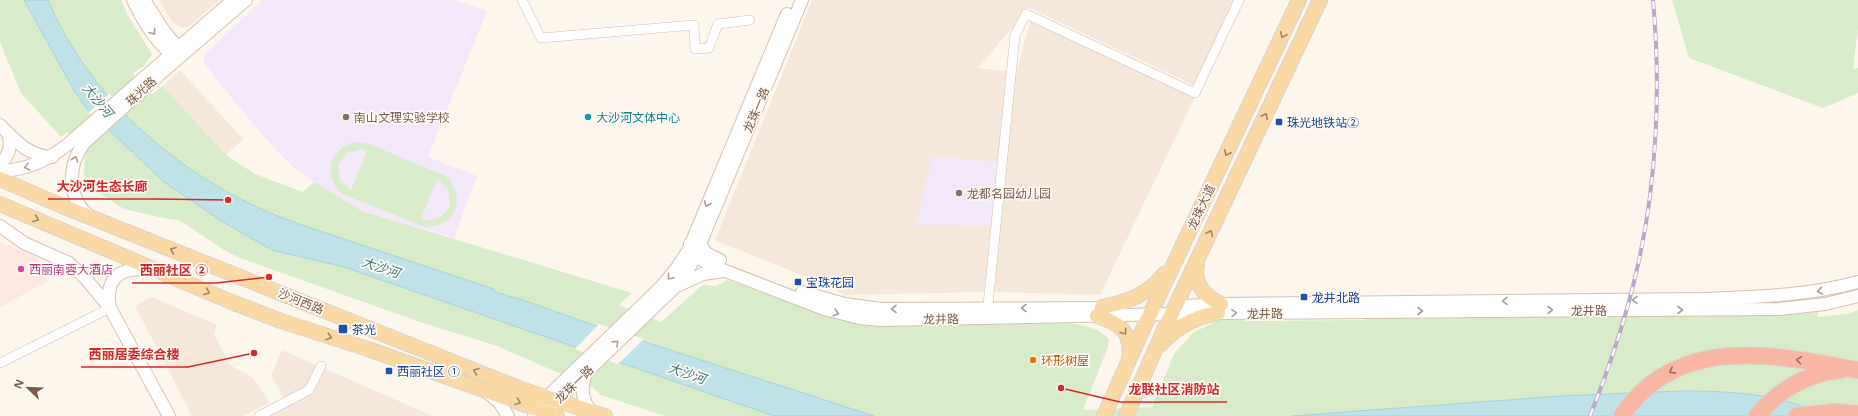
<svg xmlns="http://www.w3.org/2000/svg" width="1858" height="416" viewBox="0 0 1858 416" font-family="'Noto Sans','Noto Sans SC',sans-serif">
	<rect width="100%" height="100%" fill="#fdf6ec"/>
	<!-- residential -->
	<path fill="#f5e8da" d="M159,0H219L190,26L182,28L172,22Z
		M812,0H1241L1200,88L1029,8L978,68L1016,72L1031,19L1195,97L1100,295L994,292L1007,163L948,158L916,224L991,226L985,292L844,295L831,287L715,240Z
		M180,70L243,139L226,155L163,86Z
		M152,297L217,325L214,334L229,364L253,378L270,402L243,416H192L135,306Z
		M282,350L433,416H268L287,405L271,375Z"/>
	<!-- commercial -->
	<path fill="#fde8e0" d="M0,242L35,256L48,281L0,307Z"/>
	<!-- education -->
	<path fill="#f3e8fa" d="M262,0H454L487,11L428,157L477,176L454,238L362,211L314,182L292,166L265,138L230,96L204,63L205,54Z
		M932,156L998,162L991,226L916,225Z"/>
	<!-- green -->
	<path fill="#d8ecc9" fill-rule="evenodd" d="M0,0H121L128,16L152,54L144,66L133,73L152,94L163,86L226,155L255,174L303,192L314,182L362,211L632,293L619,305L661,322L699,288L703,285L716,286L728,280L820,314L840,319L882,325L1065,323C1082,325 1098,326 1109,340L1108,347L1083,410L1152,407L1174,354L1194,332L1222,319L1256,321L1365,320L1367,315L1808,309L1818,312L1817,317L1847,314L1858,310V416H665L601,395L593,388L497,346L420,322L240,258L224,250L179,220L163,218L124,209L93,189L84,176L85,146L67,132L61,137L21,93L0,42Z
		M1672,0H1858V29L1853,69L1858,68V93L1823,108L1689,58Z
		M356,142L369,144L446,176C468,197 455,228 425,227L342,194C322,175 329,148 356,142ZM362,149L367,151L351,190L340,180L338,165L347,153ZM437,179L448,189L450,205C444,217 434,223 421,219Z"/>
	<!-- water -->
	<path fill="#bfe3e8" stroke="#a5d3da" d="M24,0H48C87,93 168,166 259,208C287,221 318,230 347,240C396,256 445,273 494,289L495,292L523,300L593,325L874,416H774L344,267L272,250L223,222L164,182L87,109L75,92Z
		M1681,391C1718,391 1753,392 1789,402C1801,405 1813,411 1824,416H1292L1561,396Z"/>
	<!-- pier -->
	<path fill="#fdf6ec" d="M109,94L128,113L106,130L88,113Z
		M599,324L644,339L618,364L575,349Z"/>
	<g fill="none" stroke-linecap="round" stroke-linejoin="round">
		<defs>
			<path id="street" d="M522,0L541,38L694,25L695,49L709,48L718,24L750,20
				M987,315L1015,35L1026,14L1195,93L1239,0
				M0,363L110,308
				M259,416L309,390L321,366"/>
			<path id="secondary" d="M133,0C143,20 157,47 178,57
				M144,0L164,31L178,48L179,55
				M0,125C16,141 28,156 52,157
				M0,164C10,155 12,145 8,133
				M0,171C27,170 46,161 67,145L233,0
				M90,217C67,198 67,166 84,143L160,74L246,0
				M0,226L24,243L69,263L86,279L110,308L169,416
				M690,244L698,257L710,265L824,309L860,318L880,320L1218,313L1779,309L1825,304L1858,296
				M700,244L706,253L720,260
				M679,285L703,274L723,271
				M802,292L845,304L881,309L1112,308
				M1186,306L1221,304L1702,299C1756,297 1806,296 1858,282
				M110,308C104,277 121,266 151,270
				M587,372C580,385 581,404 594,413
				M488,393L499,402L508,416
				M542,402L661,287L676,269L688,251L787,14
				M534,416L545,412L674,288L687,272L695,256L802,0"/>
			<path id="primary" d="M0,179L62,206L521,389L605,416
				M0,204L234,303L281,321L365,348L557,416
				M1197,264C1193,283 1204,296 1221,304
				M1102,307C1127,302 1148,295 1164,274
				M1097,316C1119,323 1133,332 1129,358
				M1161,344C1176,327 1195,317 1218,313
				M1104,416L1143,329L1299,0
				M1126,416L1164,330L1320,0"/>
			<path id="highway" d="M1622,416C1668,346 1747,350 1819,363C1832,365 1845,368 1858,370
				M1757,416C1779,389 1806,374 1840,370
				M1797,416L1834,412L1858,414"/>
		</defs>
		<!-- street casing -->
		<use href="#street" stroke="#d1beb0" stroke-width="10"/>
		<!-- secondary casing -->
		<use href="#secondary" stroke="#d6c0b0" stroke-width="14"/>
		<!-- primary casing -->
		<use href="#primary" stroke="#dad1cd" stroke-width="16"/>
		<!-- highway casing -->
		<use href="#highway" stroke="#dad1cd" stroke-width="18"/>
		<!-- street -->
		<use href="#street" stroke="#fff" stroke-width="9"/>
		<!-- secondary -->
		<use href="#secondary" stroke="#fff" stroke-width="12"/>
		<!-- primary -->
		<use href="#primary" stroke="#fbd9a5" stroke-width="14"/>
		<!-- highway -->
		<use href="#highway" stroke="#f7b7a3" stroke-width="16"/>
		<defs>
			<path id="rail" d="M1590,416C1609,368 1626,319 1637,269C1657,183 1661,87 1653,0"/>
		</defs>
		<!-- rail casing -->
		<use href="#rail" stroke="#b9a8c9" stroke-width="4"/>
		<!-- rail -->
		<use href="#rail" stroke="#fffaf3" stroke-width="2.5" stroke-dasharray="8" stroke-linecap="butt"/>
	</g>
	<!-- one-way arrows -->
	<defs><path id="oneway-chevron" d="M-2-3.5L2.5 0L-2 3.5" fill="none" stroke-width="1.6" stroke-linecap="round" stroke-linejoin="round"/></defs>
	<g stroke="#af9d94">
		<use href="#oneway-chevron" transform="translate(153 32) rotate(54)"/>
		<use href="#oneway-chevron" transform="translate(75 159) rotate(-71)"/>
		<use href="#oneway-chevron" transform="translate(27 167) rotate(166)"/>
		<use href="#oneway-chevron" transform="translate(707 204) rotate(113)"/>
		<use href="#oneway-chevron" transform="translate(670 277) rotate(130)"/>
		<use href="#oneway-chevron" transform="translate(1820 291) rotate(170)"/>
		<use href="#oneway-chevron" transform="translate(1635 300) rotate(179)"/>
		<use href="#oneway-chevron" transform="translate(1505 301) rotate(179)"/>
		<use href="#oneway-chevron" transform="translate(1024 308) rotate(180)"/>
		<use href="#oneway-chevron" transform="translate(894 309) rotate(180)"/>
		<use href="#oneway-chevron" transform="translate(1550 310)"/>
		<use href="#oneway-chevron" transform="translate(1680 310)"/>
		<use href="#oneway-chevron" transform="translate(1420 311)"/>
		<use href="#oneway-chevron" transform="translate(836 313) rotate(17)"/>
		<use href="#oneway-chevron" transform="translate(1234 313) rotate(-1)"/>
		<use href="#oneway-chevron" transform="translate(616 343) rotate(-44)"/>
	</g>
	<g stroke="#a18267">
		<use href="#oneway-chevron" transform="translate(1283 35) rotate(115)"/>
		<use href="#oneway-chevron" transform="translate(1265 116) rotate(-65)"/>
		<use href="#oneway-chevron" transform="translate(1227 153) rotate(115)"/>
		<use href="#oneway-chevron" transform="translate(36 219) rotate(23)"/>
		<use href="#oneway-chevron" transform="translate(1210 233) rotate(-65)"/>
		<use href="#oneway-chevron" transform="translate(173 250) rotate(-158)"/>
		<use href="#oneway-chevron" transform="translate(207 292) rotate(23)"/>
		<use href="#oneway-chevron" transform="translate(1124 332) rotate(55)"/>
		<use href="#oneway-chevron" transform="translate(329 337) rotate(18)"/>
		<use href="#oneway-chevron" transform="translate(476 371) rotate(-158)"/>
		<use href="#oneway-chevron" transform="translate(518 402) rotate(20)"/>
	</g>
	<g stroke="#936e5e">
		<use href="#oneway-chevron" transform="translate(1799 360) rotate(-172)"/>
		<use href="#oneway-chevron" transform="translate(1672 371) rotate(152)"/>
	</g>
	<!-- markers -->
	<g fill="#8d6e63" stroke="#fffaf3" stroke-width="1.5">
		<circle cx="346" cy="117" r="4"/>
		<circle cx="959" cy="193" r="4"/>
	</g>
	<circle fill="#0f9aa8" stroke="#fffaf3" stroke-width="1.5" cx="588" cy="117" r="4"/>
	<g fill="#1a4fb4" stroke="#fffaf3" stroke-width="1.5">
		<rect x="1275" y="118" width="8" height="8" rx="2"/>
		<rect x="794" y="278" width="8" height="8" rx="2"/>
		<rect x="1300" y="293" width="8" height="8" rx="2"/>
		<rect x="338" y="324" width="10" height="10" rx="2"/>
		<rect x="385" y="367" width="8" height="8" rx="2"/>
	</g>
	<circle fill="#d1479c" stroke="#fffaf3" stroke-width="1.5" cx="21" cy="269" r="4"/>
	<circle fill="#e8710a" stroke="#fffaf3" stroke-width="1.5" cx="1033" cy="360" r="4"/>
	<g text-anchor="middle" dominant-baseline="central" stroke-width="3.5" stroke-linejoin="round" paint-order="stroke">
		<!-- street labels -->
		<g font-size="12" fill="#7a5c4d" stroke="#fffaf3">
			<text transform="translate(141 91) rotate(-42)">珠光路</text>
			<text transform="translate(756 110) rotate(-67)">龙珠一路</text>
			<text transform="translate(1201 207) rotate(-65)">龙珠大道</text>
			<text transform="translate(301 301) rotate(22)">沙河西路</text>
			<text x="1589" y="310">龙井路</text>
			<text x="1265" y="313">龙井路</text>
			<text transform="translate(941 319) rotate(-1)">龙井路</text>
			<text transform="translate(574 384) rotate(-44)">龙珠一路</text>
		</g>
		<!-- education labels -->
		<g font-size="12" fill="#785e54" stroke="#fffaf3" text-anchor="start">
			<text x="354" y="117">南山文理实验学校</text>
			<text x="967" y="193">龙都名园幼儿园</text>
		</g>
		<!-- culture labels -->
		<g font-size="12" fill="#0d838f" stroke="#fffaf3" text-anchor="start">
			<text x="596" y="117">大沙河文体中心</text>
		</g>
		<!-- transit labels -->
		<g font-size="12" fill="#164399" stroke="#fffaf3" text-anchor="start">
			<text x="1287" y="122">珠光地铁站②</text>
			<text x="806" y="282">宝珠花园</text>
			<text x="1312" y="297">龙井北路</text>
			<text x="352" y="329">茶光</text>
			<text x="397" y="371">西丽社区 ①</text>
		</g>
		<!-- hotel labels -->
		<g font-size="12" fill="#b23c85" stroke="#fffaf3" text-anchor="start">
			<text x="29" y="269">西丽南蓉大酒店</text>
		</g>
		<!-- food labels -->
		<g font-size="12" fill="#c56008" stroke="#fffaf3" text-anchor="start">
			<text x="1041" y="360">环形树屋</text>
		</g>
		<!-- water labels -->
		<g font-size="13" font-style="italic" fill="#437c86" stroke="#fffaf3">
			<text transform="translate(98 100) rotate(50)">大沙河</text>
			<text transform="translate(381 267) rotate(19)">大沙河</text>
			<text transform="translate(687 373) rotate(19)">大沙河</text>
		</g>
	</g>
	<!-- callouts -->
	<path fill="none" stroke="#d62828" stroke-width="1.5" d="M228 200L155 199H48M269 277L216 283H132M254 353L188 367H81M1061 388L1120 402H1227"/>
	<g fill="#d62828" stroke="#fffaf3" stroke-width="1.5">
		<circle cx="228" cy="200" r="4"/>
		<circle cx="269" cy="277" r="4"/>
		<circle cx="254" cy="353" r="4"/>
		<circle cx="1061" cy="388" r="4"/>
	</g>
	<g font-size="13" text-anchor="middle" font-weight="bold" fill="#d62828" stroke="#fffaf3" stroke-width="3.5" stroke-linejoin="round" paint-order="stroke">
		<text x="102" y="191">大沙河生态长廊</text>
		<text x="174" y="275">西丽社区 ②</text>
		<text x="134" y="359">西丽居委综合楼</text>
		<text x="1174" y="394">龙联社区消防站</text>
	</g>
	<!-- north arrow -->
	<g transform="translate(28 388) rotate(293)" stroke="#fffaf3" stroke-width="3" paint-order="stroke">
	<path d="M0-3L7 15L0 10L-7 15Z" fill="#7a5c4d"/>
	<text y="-6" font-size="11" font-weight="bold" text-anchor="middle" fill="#7a5c4d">N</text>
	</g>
</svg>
